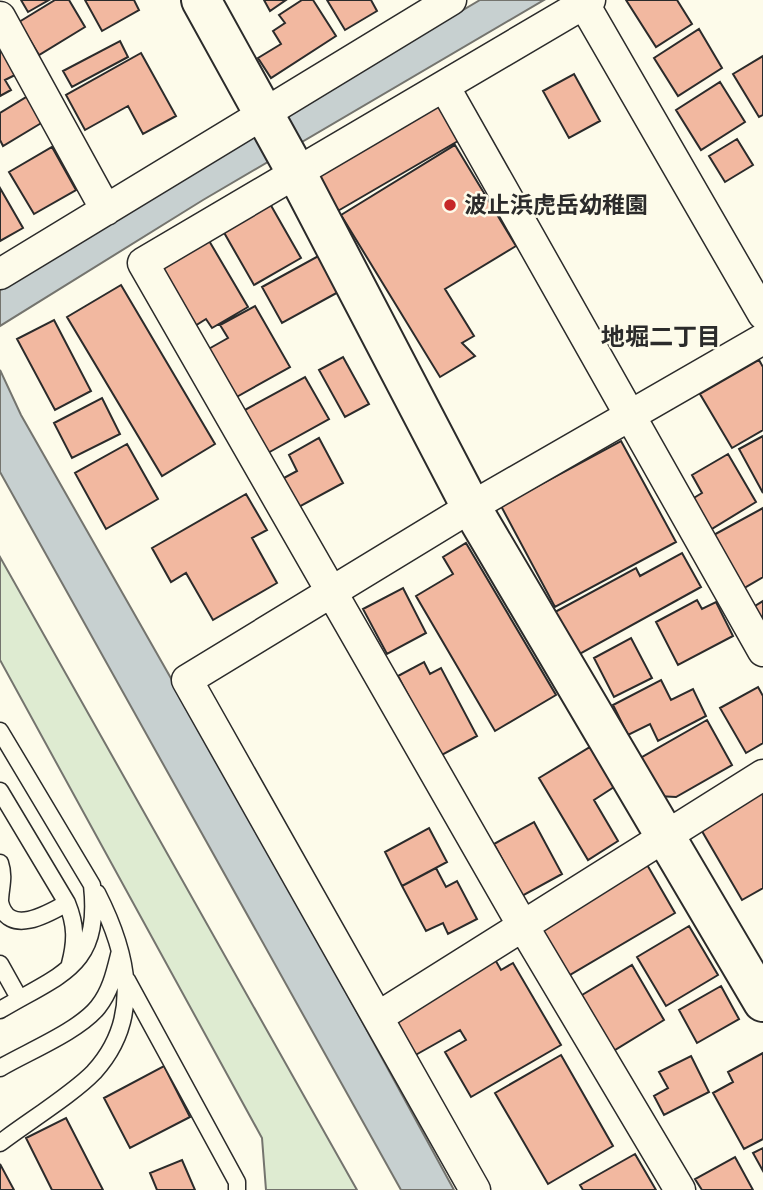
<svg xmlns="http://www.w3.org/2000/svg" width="763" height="1190" viewBox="0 0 763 1190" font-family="Inter,'Noto Sans JP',sans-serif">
	<rect width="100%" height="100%" fill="#fdfbea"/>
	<!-- green -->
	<path fill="#deebd1" stroke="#74746e" stroke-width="2" d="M0,558V557L357,1190H266L262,1138L0,660Z"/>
	<!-- water -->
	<path fill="#c7d0d0" stroke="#74746e" stroke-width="2" d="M480,0H544L203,200L0,326V285Z
		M0,370L21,415L262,838L454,1190H401L0,472Z"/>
	<!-- building -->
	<path fill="#f2b8a0" stroke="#2b2b2b" stroke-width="2" d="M21,0H49L28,12Z
		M55,0H69L85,27L39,55L19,22Z
		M85,0H134L139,10L102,31Z
		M264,0H286L270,11Z
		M302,0H313L336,36L271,78L258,58L281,44L273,31L285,23L279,15Z
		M327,0H371L377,11L345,30Z
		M626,0H677L692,24L656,47Z
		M699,29L722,68L678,96L654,58Z
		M120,41L128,57L72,87L63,71Z
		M0,45L17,74L5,80L11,90L0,96Z
		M141,53L176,116L143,134L128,106L85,130L66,95Z
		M763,56V115L759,117L733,74Z
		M574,74L600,121L569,138L543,91Z
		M720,82L745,122L701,150L676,110Z
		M28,96L43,122L3,146L0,140V113Z
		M438,105L458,141L336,212L315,177Z
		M737,139L753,165L725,182L709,156Z
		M455,145L516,246L445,289L474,336L462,343L475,356L440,377L341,215Z
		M52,147L76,190L34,214L9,172Z
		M0,188L23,228L0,241Z
		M269,202L301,258L254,285L222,229Z
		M208,239L248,307L212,328L206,319L190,329L156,270Z
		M322,254L342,290L282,323L262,287Z
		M121,285L215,444L162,476L67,317Z
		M255,306L290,367L233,399L205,351L228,338L220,325Z
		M54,320L91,391L55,410L17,339Z
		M343,357L369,404L345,417L319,370Z
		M759,360L763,367V430L732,448L700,394Z
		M305,377L329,419L266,454L243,411Z
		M102,398L120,434L72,458L54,423Z
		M763,436V493L739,449Z
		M319,438L343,483L297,508L282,479L297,471L289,455Z
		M621,441L676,542L555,607L501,506Z
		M127,444L158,499L106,529L75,473Z
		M728,454L756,502L710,530L692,499L702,493L692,475Z
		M246,494L267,530L252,538L277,583L213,620L186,573L171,582L152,548Z
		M763,508V577L739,591L710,537Z
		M466,543L556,695L495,731L416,596L453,574L443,557Z
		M682,553L701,587L567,661L544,618L636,568L640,576Z
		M403,588L426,633L387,654L363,609Z
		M697,600L702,609L716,602L733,636L678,665L656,622Z
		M763,601V632L750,609Z
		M631,638L652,678L614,697L594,658Z
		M424,662L430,674L441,668L477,736L440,756L398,676Z
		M661,680L671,700L693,689L706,716L658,741L650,724L628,735L613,705Z
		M758,687L763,696V743L746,753L720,708Z
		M707,720L732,765L676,797L657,796L637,760Z
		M590,747L614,787L594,800L618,841L588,860L539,778Z
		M763,788V888L742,900L699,826Z
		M534,822L562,874L522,896L494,844Z
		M429,828L447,862L402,886L385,852Z
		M646,863L675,913L568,976L540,925Z
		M436,868L446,887L457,881L477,919L448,934L443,923L426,931L402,886Z
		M689,926L718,975L666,1006L637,957Z
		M493,956L501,970L513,963L561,1045L471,1097L445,1052L466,1040L460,1030L412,1057L389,1017Z
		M632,965L664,1020L610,1053L577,998Z
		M721,986L739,1019L697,1043L679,1010Z
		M763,1053V1139L744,1149L713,1093L733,1082L728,1072Z
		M561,1055L613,1146L548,1184L495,1093Z
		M691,1056L709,1092L664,1115L654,1096L668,1088L659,1072Z
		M164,1066L190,1117L130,1148L104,1098Z
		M66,1118L103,1190H52L26,1138Z
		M763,1148V1171L753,1153Z
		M635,1154L656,1190H583L580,1185Z
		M735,1157L753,1190H702L695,1179Z
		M182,1160L195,1190H157L150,1173Z
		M0,1164L14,1190H0Z"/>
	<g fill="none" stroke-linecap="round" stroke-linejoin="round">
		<defs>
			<path id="lane" d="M0,731L92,885C101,967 62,973 0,1010
				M0,791L67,903C76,925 76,941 70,964
				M0,863C5,878 0,888 0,902C8,937 48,914 67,903
				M0,964L19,998
				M127,980L237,1182V1190
				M0,1068C27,1052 79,1031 98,1007C111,991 115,971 120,951
				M0,1143C26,1123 73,1094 94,1072C144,1017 127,952 97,893"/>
			<path id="street" d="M590,0L143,263L523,926L680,1190
				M584,4L763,314
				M0,17L106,210
				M444,86L763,651
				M0,274L451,0
				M378,1017L763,775
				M475,1190L187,680L471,507L763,339"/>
			<path id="secondary" d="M201,0L296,172L471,507L763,1002"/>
		</defs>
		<!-- lane casing -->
		<use href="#lane" stroke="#2b2b2b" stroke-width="19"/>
		<!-- street casing -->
		<use href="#street" stroke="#2b2b2b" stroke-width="33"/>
		<!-- secondary casing -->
		<use href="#secondary" stroke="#2b2b2b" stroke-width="42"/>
		<!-- lane -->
		<use href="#lane" stroke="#fdfbea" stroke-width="16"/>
		<!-- street -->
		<use href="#street" stroke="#fdfbea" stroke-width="30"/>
		<!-- secondary -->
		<use href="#secondary" stroke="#fdfbea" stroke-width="38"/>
	</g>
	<!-- markers -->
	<circle fill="#c62828" stroke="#fdfbea" stroke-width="2.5" cx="450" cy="205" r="7"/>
	<g text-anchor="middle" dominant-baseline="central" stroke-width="5" stroke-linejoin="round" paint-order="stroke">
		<!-- poi labels -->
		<g font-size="23" font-weight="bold" fill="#2b2b2b" stroke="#fdfbea" text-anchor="start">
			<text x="464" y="205">波止浜虎岳幼稚園</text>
		</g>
		<!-- neighbourhood labels -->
		<g font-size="24" font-weight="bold" fill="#2b2b2b" stroke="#fdfbea">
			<text x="661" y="336">地堀二丁目</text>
		</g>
	</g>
</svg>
